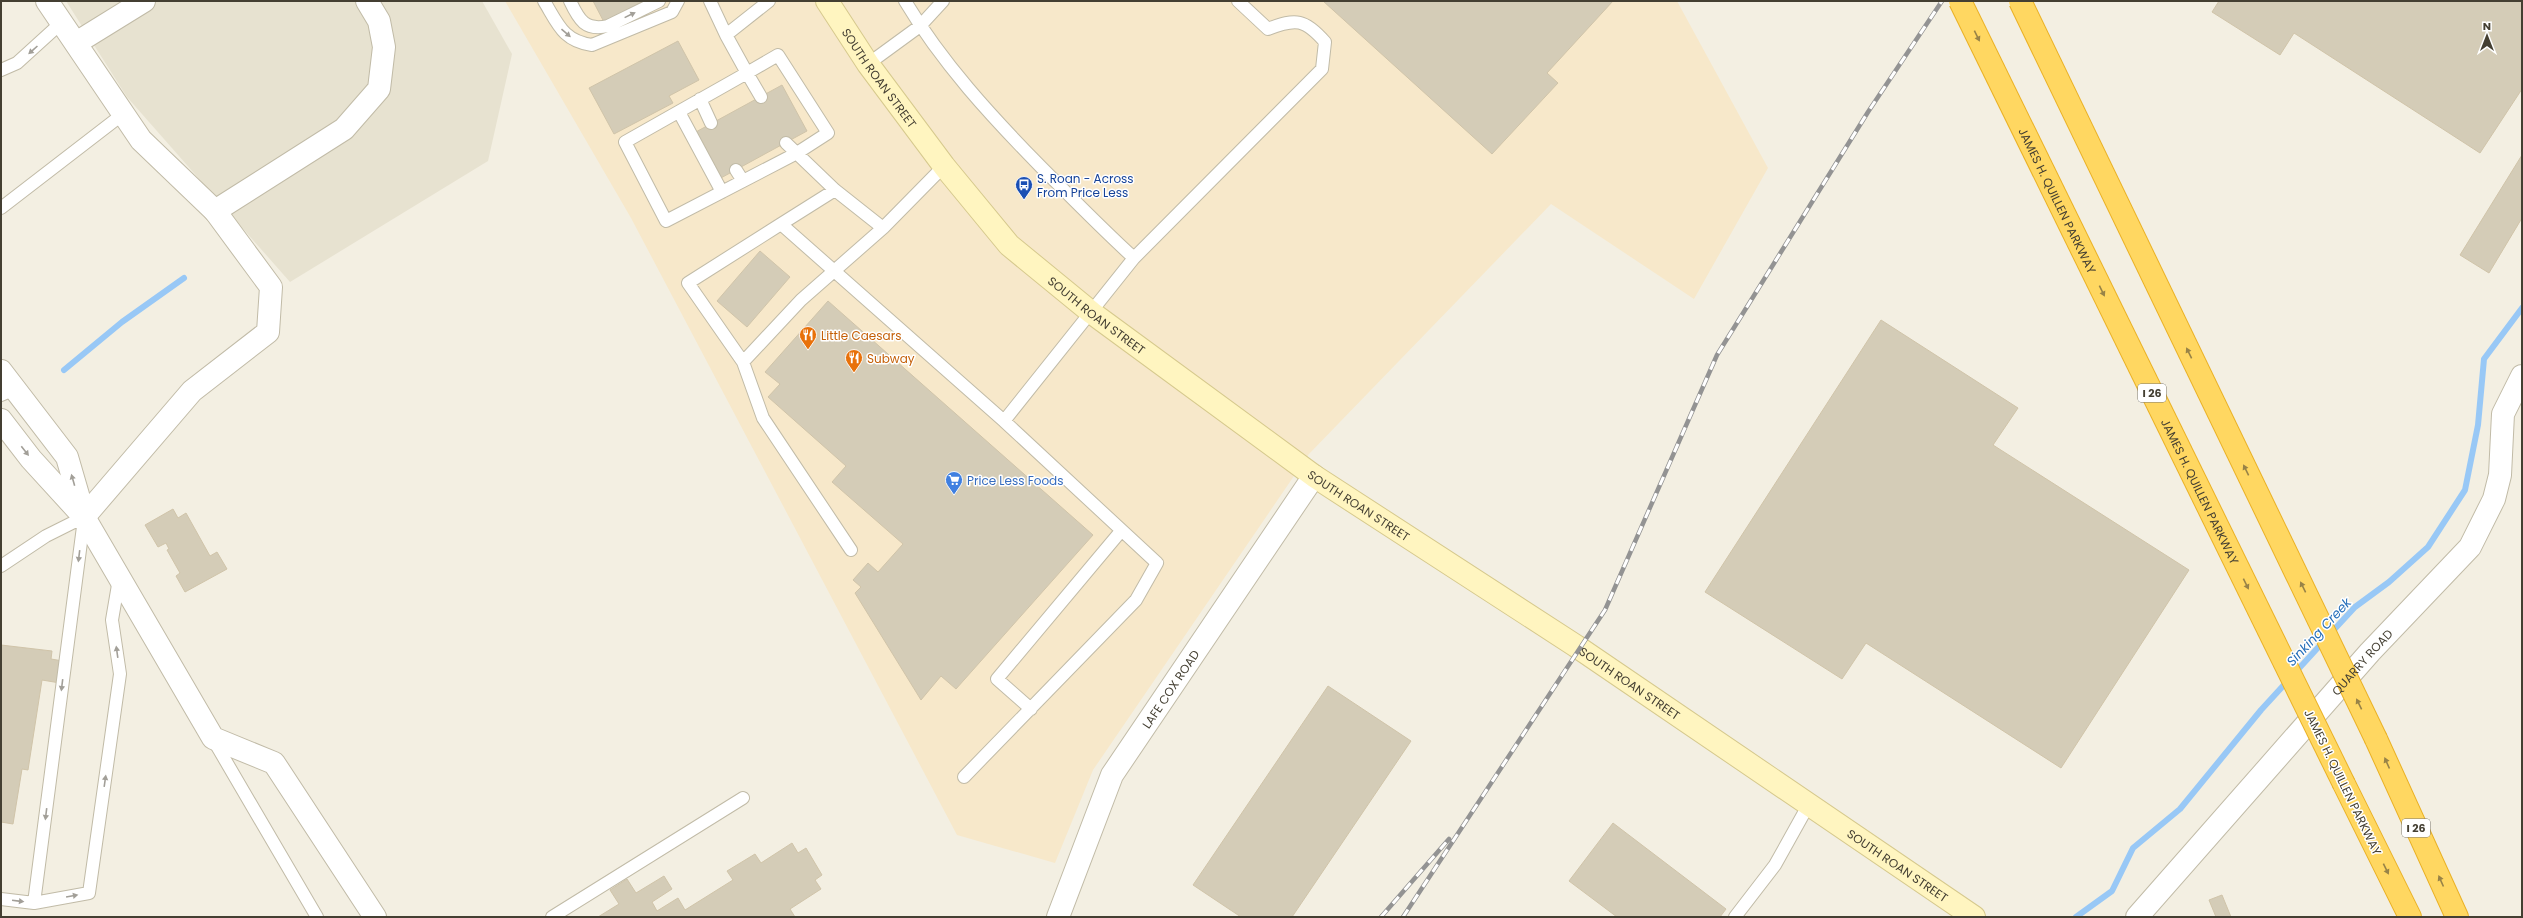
<svg xmlns="http://www.w3.org/2000/svg" width="2523" height="918" viewBox="0 0 2523 918" font-family="Poppins,sans-serif">
	<rect width="100%" height="100%" fill="#f3efe2"/>
	<!-- residential -->
	<path fill="#e7e2d0" d="M66,1H482L512,54L488,161L290,282L127,97Z"/>
	<!-- commercial -->
	<path fill="#f7e8ca" d="M505,1H1677L1768,168L1694,299L1551,204L1309,454L1093,770L1055,863L957,835L631,218Z"/>
	<g fill="none" stroke-linecap="round" stroke-linejoin="round">
		<!-- stream -->
		<path stroke="#98c8f6" stroke-width="6" d="M64,370L122,322L184,278
			M2330,634L2355,607L2389,582L2428,547L2465,490L2478,425L2484,359L2522,308
			M2076,917L2112,891L2133,848L2180,809L2261,710L2324,641"/>
	</g>
	<!-- building -->
	<path fill="#d4ccb7" stroke="#d0c4a9" d="M593,1H651L642,5L641,2L605,24Z
		M1323,1H1613L1547,73L1558,83L1492,154Z
		M2219,1H2522V89L2480,153L2294,33L2280,55L2212,12Z
		M678,41L699,80L669,96L673,103L614,134L589,88Z
		M782,85L807,131L719,179L694,133Z
		M2522,155V218L2489,273L2460,255Z
		M760,251L790,277L747,327L717,301Z
		M828,301L1093,535L956,689L941,676L921,700L855,593L861,587L853,580L868,563L878,572L903,544L832,482L846,466L768,397L780,384L765,372Z
		M1881,320L2018,408L1993,445L2189,570L2061,768L1866,643L1842,679L1705,592Z
		M173,509L178,518L186,513L210,556L217,552L227,569L185,592L176,576L180,573L167,550L169,549L166,543L158,547L145,525Z
		M1,645L52,651L51,659L63,661L60,683L42,680L28,770L22,769L13,824L1,822Z
		M1328,686L1411,741L1292,917H1241L1193,885Z
		M1613,823L1726,909L1720,917H1617L1569,881Z
		M792,843L798,853L806,848L822,875L815,880L821,889L790,909L795,917H598L619,904L610,890L627,879L636,893L664,876L672,889L652,902L657,911L678,898L685,910L733,880L727,871L755,854L761,863Z
		M2222,895L2231,917H2216L2209,900Z"/>
	<g fill="none" stroke-linecap="round" stroke-linejoin="round">
		<defs>
			<path id="lane" d="M544,1C558,24 563,41 592,45L672,12L678,1
				M570,1C579,20 585,31 608,26L659,1
				M710,1L726,35L769,1
				M905,1C942,63 991,116 1041,167C1072,198 1102,229 1134,258
				M726,35L747,73L625,142L666,221L797,153L828,133L778,55L747,73L761,97
				M868,64L920,26L943,1
				M1,70L17,63L61,23
				M700,99L711,123
				M679,112L722,192
				M786,143L835,190L883,228
				M736,170L743,181
				M835,190L781,224L1004,421L1157,563L1136,600L964,777
				M1,208L123,114
				M781,224L688,283L743,362L763,418L851,550
				M743,362L801,300L883,228L944,166
				M1,395L15,389
				M1004,421L1134,258L1322,69L1325,42C1305,19 1296,18 1268,29L1238,1
				M1,566L46,536L84,517
				M1031,709L997,679L1121,531
				M214,741L317,917
				M1,899L34,903L89,893L120,674L112,620L119,579
				M34,903L84,519
				M552,917L743,798
				M1735,917L1775,865L1809,804"/>
			<g id="street">
				<path d="M47,1L141,140L215,211L271,287L268,332L192,391L84,517"/>
				<path d="M76,43L144,1"/>
				<path d="M215,211L344,129L379,89L384,47L379,21L367,1"/>
				<path d="M1,371L67,457L83,512"/>
				<path d="M1,420L31,459L84,517L213,738L274,763L375,917"/>
				<path id="s1" d="M1058,917L1112,775L1314,476"/>
				<path id="s2" d="M2137,917L2370,652L2470,547L2494,499L2500,475L2503,414L2522,376"/>
			</g>
			<g id="secondary">
				<path id="s3" d="M827,1L868,64L944,166L1009,245L1092,313L1314,476L1576,646L1974,917"/>
			</g>
			<path id="highway" d="M2376,739L2457,917
				M2344,784L2410,917"/>
		</defs>
		<!-- lane casing -->
		<use href="#lane" stroke="#c1bba7" stroke-width="14"/>
		<!-- street casing -->
		<use href="#street" stroke="#c1bba7" stroke-width="24"/>
		<!-- secondary casing -->
		<use href="#secondary" stroke="#d6c98d" stroke-width="24"/>
		<!-- highway casing -->
		<use href="#highway" stroke="#eab125" stroke-width="24"/>
		<!-- lane -->
		<use href="#lane" stroke="#fff" stroke-width="12"/>
		<!-- street -->
		<use href="#street" stroke="#fff" stroke-width="22"/>
		<!-- secondary -->
		<use href="#secondary" stroke="#fff5c0" stroke-width="22"/>
		<!-- highway -->
		<use href="#highway" stroke="#ffd761" stroke-width="22"/>
		<defs>
			<path id="rail" d="M1381,917L1449,839
				M1403,917L1605,610L1717,355L1868,112L1942,1"/>
		</defs>
		<!-- rail casing -->
		<use href="#rail" stroke="#939393" stroke-width="4.5"/>
		<!-- rail -->
		<use href="#rail" stroke="#fff" stroke-width="3" stroke-dasharray="9" stroke-linecap="butt"/>
		<defs>
			<g id="highway-bridge">
				<path id="s4" d="M1960,1L2344,784"/>
				<path d="M2020,1L2376,739"/>
			</g>
		</defs>
		<!-- highway-bridge casing -->
		<use href="#highway-bridge" stroke="#eab125" stroke-width="24" stroke-linecap="butt"/>
		<!-- highway-bridge -->
		<use href="#highway-bridge" stroke="#ffd761" stroke-width="22"/>
	</g>
	<!-- one-way arrows -->
	<defs><path id="oneway-solid" d="M-6-.8H1V-3.2L6.5 0L1 3.2V.8H-6Z"/></defs>
	<g fill="#a29f98">
		<use href="#oneway-solid" transform="translate(630 15) rotate(-26)"/>
		<use href="#oneway-solid" transform="translate(566 33) rotate(41)"/>
		<use href="#oneway-solid" transform="translate(33 50) rotate(138)"/>
		<use href="#oneway-solid" transform="translate(25 451) rotate(52)"/>
		<use href="#oneway-solid" transform="translate(73 480) rotate(-106)"/>
		<use href="#oneway-solid" transform="translate(79 556) rotate(97)"/>
		<use href="#oneway-solid" transform="translate(117 652) rotate(-98)"/>
		<use href="#oneway-solid" transform="translate(62 685) rotate(97)"/>
		<use href="#oneway-solid" transform="translate(105 781) rotate(-82)"/>
		<use href="#oneway-solid" transform="translate(46 814) rotate(97)"/>
		<use href="#oneway-solid" transform="translate(72 896) rotate(-10)"/>
		<use href="#oneway-solid" transform="translate(18 901) rotate(7)"/>
	</g>
	<g fill="#988347">
		<use href="#oneway-solid" transform="translate(1977 36) rotate(64)"/>
		<use href="#oneway-solid" transform="translate(2102 291) rotate(64)"/>
		<use href="#oneway-solid" transform="translate(2189 353) rotate(-116)"/>
		<use href="#oneway-solid" transform="translate(2246 470) rotate(-116)"/>
		<use href="#oneway-solid" transform="translate(2246 584) rotate(64)"/>
		<use href="#oneway-solid" transform="translate(2303 587) rotate(-116)"/>
		<use href="#oneway-solid" transform="translate(2359 704) rotate(-116)"/>
		<use href="#oneway-solid" transform="translate(2387 763) rotate(-114)"/>
		<use href="#oneway-solid" transform="translate(2386 869) rotate(64)"/>
		<use href="#oneway-solid" transform="translate(2441 881) rotate(-114)"/>
	</g>
	<!-- icons -->
	<defs>
		<symbol id="bus-pin" viewBox="-11 -11 22 30"><path d="M0 17L-7.5 6A9.5 9.5 0 1 1 7.5 6Z" fill="#1a4fb4" stroke="#fff"/><path d="M-5-6H5V4H4V6H2V4H-2V6H-4V4H-5ZM-3.5-4V0h7V-4ZM-3.5 1.2v1.5H-2V1.2ZM2 1.2v1.5H3.5V1.2Z" fill="#fff"/></symbol>
		<symbol id="restaurant-pin" viewBox="-11 -11 22 30"><path d="M0 17L-7.5 6A9.5 9.5 0 1 1 7.5 6Z" fill="#e8710a" stroke="#fff"/><path d="M-5-6h1v4h1v-4h1v4h1v-4h1v5L-1.5 .5V6h-2V.5L-5-1ZM5-6V6H3V1.5H1.5Q1.5-4 5-6Z" fill="#fff"/></symbol>
		<symbol id="supermarket-pin" viewBox="-11 -11 22 30"><path d="M0 17L-7.5 6A9.5 9.5 0 1 1 7.5 6Z" fill="#3f7fe0" stroke="#fff"/><path d="M-6-5.5h2.5l.6 2H6L4.5 2H-2.5L-4.4-4H-6ZM-1.5 3.2a1.3 1.3 0 1 0 .1 0ZM3 3.2a1.3 1.3 0 1 0 .1 0Z" fill="#fff"/></symbol>
	</defs>
	<g fill-rule="evenodd">
		<use href="#bus-pin" x="1014" y="175" width="20" height="27"/>
		<use href="#restaurant-pin" x="798" y="325" width="20" height="27"/>
		<use href="#restaurant-pin" x="844" y="348" width="20" height="27"/>
		<use href="#supermarket-pin" x="944" y="470" width="20" height="27"/>
	</g>
	<g text-anchor="middle" dominant-baseline="central" stroke-width="3" stroke-linejoin="round" paint-order="stroke">
		<!-- shield labels -->
		<g fill="#fff" stroke="#7c7970" stroke-width="1">
			<rect x="2138" y="384" width="28" height="18" rx="3"/>
			<rect x="2402" y="819" width="28" height="18" rx="3"/>
		</g>
		<g font-size="11" font-weight="bold" fill="#443f32">
			<text x="2152" y="393">I 26</text>
			<text x="2416" y="828">I 26</text>
		</g>
		<!-- street labels -->
		<g font-size="12" fill="#443f32" stroke="#fff">
			<text stroke="none"><textPath href="#s3" startOffset="93">SOUTH ROAN STREET</textPath></text>
			<text stroke="none"><textPath href="#s4" startOffset="222">JAMES H. QUILLEN PARKWAY</textPath></text>
			<text stroke="none"><textPath href="#s3" startOffset="417">SOUTH ROAN STREET</textPath></text>
			<text stroke="none"><textPath href="#s4" startOffset="546">JAMES H. QUILLEN PARKWAY</textPath></text>
			<text stroke="none"><textPath href="#s3" startOffset="741">SOUTH ROAN STREET</textPath></text>
			<text stroke="none"><textPath href="#s2" startOffset="340">QUARRY ROAD</textPath></text>
			<text stroke="none"><textPath href="#s3" startOffset="1065">SOUTH ROAN STREET</textPath></text>
			<text stroke="none"><textPath href="#s1" startOffset="256">LAFE COX ROAD</textPath></text>
			<text transform="translate(2343 782) rotate(64)">JAMES H. QUILLEN PARKWAY</text>
			<text stroke="none"><textPath href="#s3" startOffset="1389">SOUTH ROAN STREET</textPath></text>
		</g>
		<!-- transit labels -->
		<g font-size="12" fill="#164399" stroke="#fff" text-anchor="start">
			<text x="1037" y="178">S. Roan - Across<tspan x="1037" dy="14">From Price Less</tspan></text>
		</g>
		<!-- food labels -->
		<g font-size="12" fill="#c56008" stroke="#fff" text-anchor="start">
			<text x="821" y="335">Little Caesars</text>
			<text x="867" y="358">Subway</text>
		</g>
		<!-- shop labels -->
		<g font-size="12" fill="#366cbe" stroke="#fff" text-anchor="start">
			<text x="967" y="480">Price Less Foods</text>
		</g>
		<!-- water labels -->
		<g font-size="13" font-style="italic" fill="#246db8" stroke="#fff">
			<text transform="translate(2319 632) rotate(-47)">Sinking Creek</text>
		</g>
	</g>
	<!-- border -->
	<rect width="2523" height="918" fill="none" stroke="#443f32" stroke-width="4"/>
	<!-- north arrow -->
	<g transform="translate(2487 36)" stroke="#ffffff" stroke-width="3" paint-order="stroke">
	<path d="M0-3L7 15L0 10L-7 15Z" fill="#443f32"/>
	<text y="-6" font-size="11" font-weight="bold" text-anchor="middle" fill="#443f32">N</text>
	</g>
</svg>
